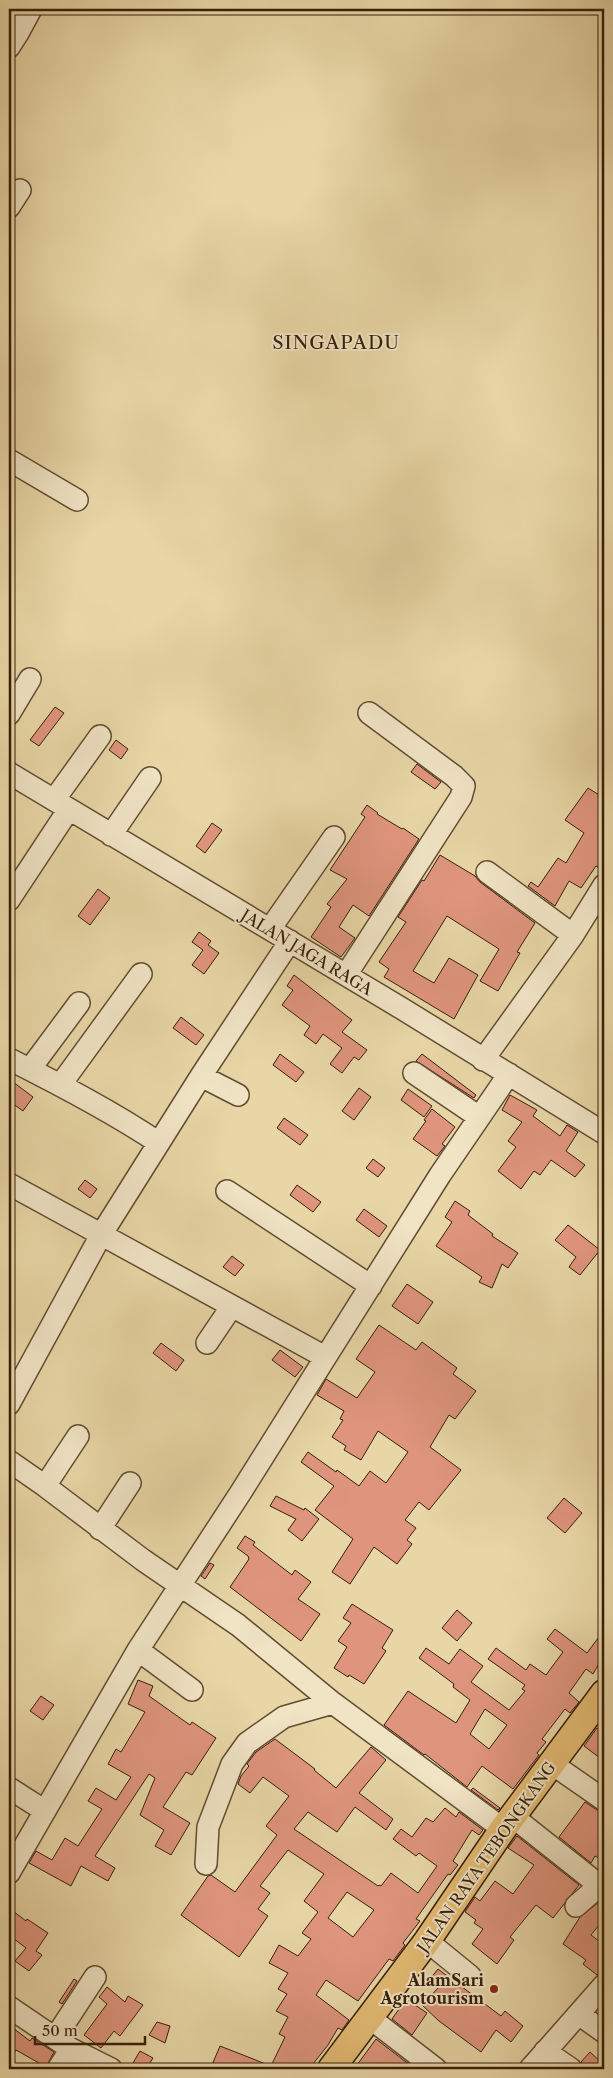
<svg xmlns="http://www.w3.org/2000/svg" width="613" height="2078" viewBox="0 0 613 2078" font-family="'Libre Caslon Text',serif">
	<rect width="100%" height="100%" fill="#e8d6a6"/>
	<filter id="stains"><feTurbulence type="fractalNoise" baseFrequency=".004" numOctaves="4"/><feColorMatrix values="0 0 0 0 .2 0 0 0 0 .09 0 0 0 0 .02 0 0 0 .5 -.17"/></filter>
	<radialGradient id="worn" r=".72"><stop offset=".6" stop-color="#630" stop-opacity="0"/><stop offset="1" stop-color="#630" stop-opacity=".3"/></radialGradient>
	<!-- building -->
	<path fill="#df957d" stroke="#361e0a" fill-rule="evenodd" d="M55,707L64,713L39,746L30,740Z
		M116,740L128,749L121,759L109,750Z
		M417,764L441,782L435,789L411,772Z
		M588,788L604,798V871L596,866L581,888L569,881L555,906L528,886L531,882L538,887L558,858L566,863L584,833L565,820Z
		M367,805L378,813L377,814L402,829L403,828L419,839L369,916L353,905L339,927L355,938L341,957L311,937L331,907L327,904L347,879L330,870L365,817L361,814Z
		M212,823L222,830L205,853L196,846Z
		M440,855L475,876L480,882L535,923L517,952L520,953L498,991L480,981L499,949L447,916L413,971L434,983L449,958L478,975L454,1019L384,977L389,969L379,962L406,922L398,917L422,880L424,881Z
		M98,889L110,898L90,925L78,916Z
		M199,932L211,941L208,945L219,953L204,974L192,965L203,950L192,942Z
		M294,975L352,1020L342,1032L367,1050L359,1060L354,1057L342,1073L330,1064L342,1048L323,1034L316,1044L304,1035L310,1026L282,1005L293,990L287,986Z
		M181,1017L204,1035L196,1045L173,1028Z
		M280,1054L304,1072L296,1082L273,1065Z
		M422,1054L476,1095L474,1098L416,1061Z
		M9,1079L33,1097L23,1111L9,1101Z
		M359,1088L371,1097L354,1120L342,1111Z
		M408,1089L432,1106L424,1117L401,1100Z
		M510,1095L537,1110L533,1116L560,1136L567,1125L578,1132L566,1151L585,1165L575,1177L551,1160L540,1175L534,1171L521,1189L498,1171L516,1147L508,1141L522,1122L502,1110Z
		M432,1109L455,1127L442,1144L445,1146L437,1156L413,1139L426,1121L424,1120Z
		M284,1118L308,1135L300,1145L277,1128Z
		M373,1159L385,1168L378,1177L366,1168Z
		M85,1180L97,1189L90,1198L78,1189Z
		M297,1185L321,1202L313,1212L290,1195Z
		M455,1201L470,1211L468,1215L493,1234L492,1236L518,1253L508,1268L502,1264L492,1288L479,1282L482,1277L436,1246L452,1222L445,1217Z
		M364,1209L387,1226L379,1237L356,1220Z
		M568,1225L600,1250L580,1275L569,1267L576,1257L555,1240Z
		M232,1256L244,1265L235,1276L223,1267Z
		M407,1284L433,1302L418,1324L392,1306Z
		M379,1325L416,1350L422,1342L457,1368L453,1374L476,1391L455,1419L449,1415L430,1447L461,1470L429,1510L419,1502L405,1520L416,1528L407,1540L412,1544L397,1564L374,1547L350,1584L332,1572L353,1539L315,1510L334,1486L301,1462L308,1452L336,1472L337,1470L359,1486L370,1471L386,1483L408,1452L378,1431L361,1460L344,1450L346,1446L332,1437L343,1420L340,1419L344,1411L317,1395L326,1379L357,1398L375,1372L356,1359Z
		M161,1343L184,1360L176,1371L153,1353Z
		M280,1350L303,1367L295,1377L272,1360Z
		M276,1496L304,1510L305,1508L319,1519L302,1541L288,1530L296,1519L270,1506Z
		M564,1498L582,1513L565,1533L547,1518Z
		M245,1536L255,1542L253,1545L292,1575L295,1570L311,1582L298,1599L320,1614L301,1641L230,1587L249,1559L248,1556L237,1548Z
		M210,1563L214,1565L205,1579L201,1576Z
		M352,1604L393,1630L382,1648L386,1651L364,1684L349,1675L348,1677L334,1668L347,1647L338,1641L351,1623L343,1618Z
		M457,1610L472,1623L457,1641L442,1628Z
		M555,1629L587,1653L604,1630V1655L593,1674L586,1669L569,1693L579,1702L570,1713L565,1709L542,1739L546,1742L537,1753L539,1755L513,1789L482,1766L467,1787L425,1754L424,1755L384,1725L408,1691L456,1723L470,1700L453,1687L454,1684L419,1658L426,1648L449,1664L460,1649L483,1666L471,1682L509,1710L525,1691L522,1689L525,1685L488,1659L496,1648L526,1670L530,1664L546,1675L563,1652L547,1639ZM485,1709L507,1725L489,1749L470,1734Z
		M138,1680L153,1686L149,1696L190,1725L192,1722L216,1738L192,1775L186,1772L163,1807L190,1823L171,1855L155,1846L164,1830L140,1815L155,1778L149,1774L95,1856L115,1868L108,1881L81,1866L71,1886L29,1863L36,1851L52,1860L65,1838L78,1846L102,1809L88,1801L96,1788L116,1800L131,1777L108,1764L116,1749L121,1752L145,1712L128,1704Z
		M41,1696L54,1705L43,1720L30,1711Z
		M597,1728L604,1733V1761L584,1746Z
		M275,1739L315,1769L314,1770L336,1788L371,1747L386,1760L359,1793L393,1819L386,1830L355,1807L337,1832L308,1812L294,1829L378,1886L379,1885L381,1886L391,1873L418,1893L437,1866L419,1853L416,1856L393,1839L401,1829L412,1837L426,1818L433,1822L445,1808L456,1817L459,1812L483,1830L479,1835L472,1830L453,1861L458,1865L450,1875L448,1874L416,1919L420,1921L403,1943L405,1945L393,1961L389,1959L358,2001L326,1980L316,1995L349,2020L342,2030L338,2028L328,2045L309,2069H221L212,2065L220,2046L271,2066L285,2037L279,2034L288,2017L276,2011L287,1994L278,1989L288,1973L269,1963L279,1945L298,1956L311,1939L302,1933L318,1912L304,1901L324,1874L288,1850L260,1886L270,1893L258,1909L268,1916L239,1957L181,1915L208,1876L211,1875L235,1892L277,1835L266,1826L289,1796L263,1777L250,1793L238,1784L241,1776L249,1766L247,1764L256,1752ZM347,1892L374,1910L353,1937L328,1918Z
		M473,1788L500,1808L498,1810L471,1790Z
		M585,1802L597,1810L604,1812V1851L599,1858L595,1856L591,1863L559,1837Z
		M517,1836L579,1885L553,1918L536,1905L510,1937L514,1940L497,1964L472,1944L483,1929L474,1923L476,1920L465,1912L475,1897L480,1901L495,1881L513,1894L534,1865L508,1848Z
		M599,1902L604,1907V1919L591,1935L604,1945V1968L597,1975L583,1964L586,1960L563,1944L580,1917Z
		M9,1908L26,1921L27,1919L48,1933L36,1951L42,1955L29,1971L15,1961L26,1948L9,1935Z
		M438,1969L501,2016L505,2011L523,2026L511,2042L496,2030L481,2052L439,2021L422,2005L440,1986L430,1979Z
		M74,1979L77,1981L62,2004L59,2002Z
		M107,1987L125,2002L128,1996L143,2005L120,2036L114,2031L101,2048L84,2035L107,2004L99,1997Z
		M406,1999L427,2013L412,2035L392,2019Z
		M157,2022L170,2026L165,2043L149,2035Z
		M9,2025L30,2041L32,2038L54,2052L46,2067L16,2050L9,2060Z
		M376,2039L406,2062L416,2069H364L357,2065Z
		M140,2051L153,2058L146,2069L133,2063Z
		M590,2052L604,2065V2069H583L581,2062Z"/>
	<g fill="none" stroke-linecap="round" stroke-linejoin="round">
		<defs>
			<path id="minor" d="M9,47L18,33L31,9
				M9,207L20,190
				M9,460L77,500
				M9,714L30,679
				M9,773L401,1008L604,1133
				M54,800L100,736
				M111,835L150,778
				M487,872L573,935
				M9,900L69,809
				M270,929L334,837
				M346,975L461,797L464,786L454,776L369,713
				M9,1059C61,1085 111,1111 159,1143
				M483,1060L573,935L604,885
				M30,1069L79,1003
				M414,1073L479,1117
				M201,1076L238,1095
				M61,1084L141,974
				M9,1184L325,1357
				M227,1191L371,1286
				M207,1343L232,1306
				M9,1404L101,1235L201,1076L290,941
				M9,1461L45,1486L143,1560L238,1625L333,1703L503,1829
				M45,1486L78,1436
				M100,1529L130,1483
				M138,1650L192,1690
				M551,1763L604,1800
				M9,1788L45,1811
				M512,1816L604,1889
				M206,1864L208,1827L232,1764L247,1743L284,1717L333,1703
				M9,1873L138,1650L241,1492L440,1175L509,1074
				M576,1906L600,1885
				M427,1941L470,1976
				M9,2007L71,2049L111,2069
				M580,2015L604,2032
				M370,2018L436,2069
				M55,2038L95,1977
				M545,2051L571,2069
				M58,2069L71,2049
				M530,2069L604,1985"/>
			<path id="major" d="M331,2069L427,1941L503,1829L604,1693"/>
		</defs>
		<!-- minor casing -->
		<use href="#minor" stroke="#624c31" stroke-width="24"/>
		<!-- major casing -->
		<use href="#major" stroke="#361e0a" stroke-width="29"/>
		<!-- minor -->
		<use href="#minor" stroke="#f0e4c5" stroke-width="21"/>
		<!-- major -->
		<use href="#major" stroke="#e4bb73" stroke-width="26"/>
	</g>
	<!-- markers -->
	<circle fill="#8f2418" stroke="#f0e4c5" stroke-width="2" cx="494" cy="1989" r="5"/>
	<g text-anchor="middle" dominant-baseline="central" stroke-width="4" stroke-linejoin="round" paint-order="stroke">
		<!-- street labels -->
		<g font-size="16" fill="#361e0a" stroke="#f0e4c5">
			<text transform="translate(307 952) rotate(31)">JALAN JAGA RAGA</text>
			<text transform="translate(486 1857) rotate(-55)">JALAN RAYA TEBONGKANG</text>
		</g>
		<!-- poi labels -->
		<g font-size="16" font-weight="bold" fill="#361e0a" stroke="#f0e4c5" text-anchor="end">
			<text x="484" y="1980">AlamSari<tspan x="484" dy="18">Agrotourism</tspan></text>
		</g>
		<!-- quarter labels -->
		<g font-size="19" letter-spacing="1" fill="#361e0a" stroke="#f0e4c5">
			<text x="336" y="342">SINGAPADU</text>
		</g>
	</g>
	<!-- margin -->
	<rect width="613" height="2078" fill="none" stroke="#e8d6a6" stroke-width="30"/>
	<rect x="10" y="10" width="593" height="2058" fill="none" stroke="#361e0a" stroke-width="2.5"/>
	<rect x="15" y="15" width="583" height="2048" fill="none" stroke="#361e0a"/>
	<!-- scale -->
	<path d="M35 2036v8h110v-8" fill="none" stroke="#361e0a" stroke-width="2.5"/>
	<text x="42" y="2036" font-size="15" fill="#361e0a" stroke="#f0e4c5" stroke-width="4" paint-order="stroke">50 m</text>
	<rect width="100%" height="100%" filter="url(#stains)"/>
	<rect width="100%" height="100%" fill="url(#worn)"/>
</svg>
